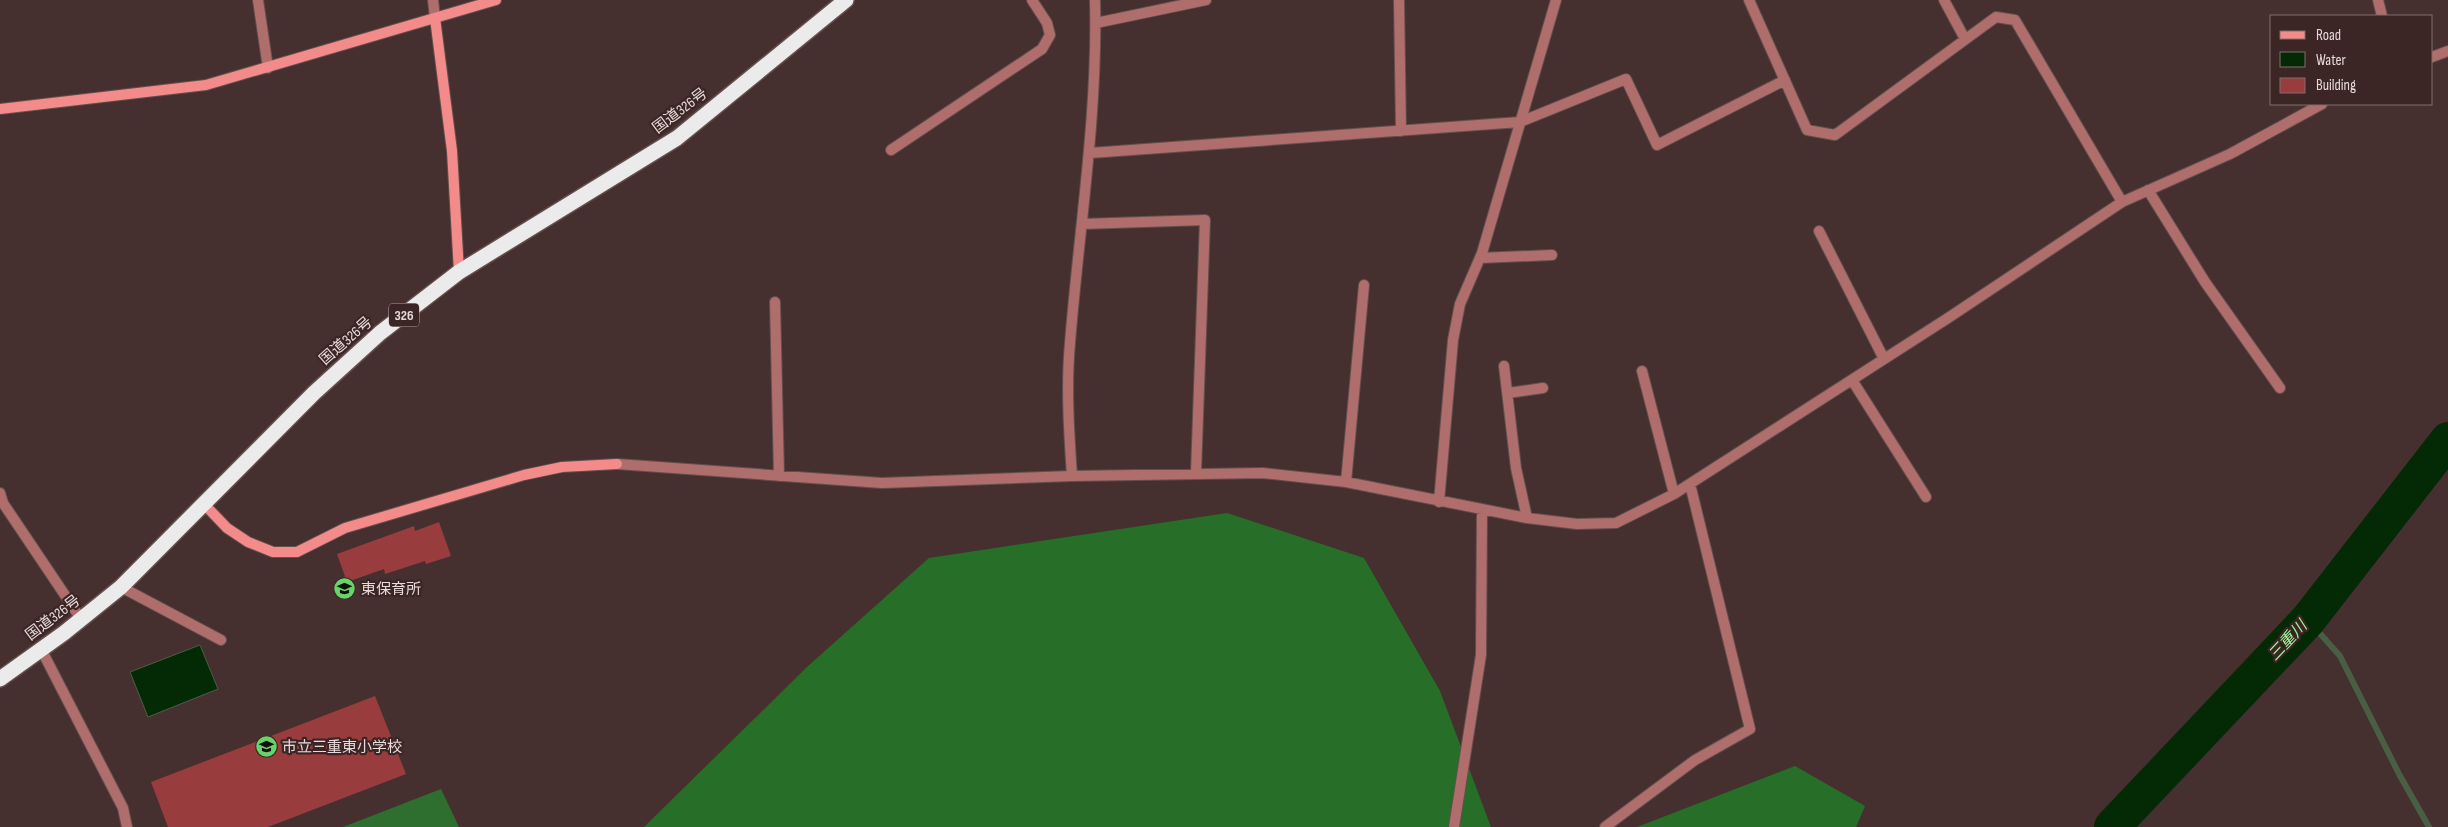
<svg xmlns="http://www.w3.org/2000/svg" width="2448" height="827" viewBox="0 0 2448 827" font-family="'Sofia Sans Condensed','Noto Sans JP',sans-serif">
	<rect width="100%" height="100%" fill="#46302f"/>
	<!-- green -->
	<path fill="#2e6e2e" d="M441,789L459,827H343Z"/>
	<!-- forest -->
	<path fill="#276e28" d="M1227,513L1364,558L1440,691L1491,827H644L807,667L929,558Z
		M1795,766L1865,806L1856,827H1637Z"/>
	<!-- water -->
	<path fill="#042a05" stroke="#485f45" d="M200,645L218,689L148,717L130,672Z"/>
	<g fill="none" stroke-linecap="round" stroke-linejoin="round">
		<!-- stream -->
		<path stroke="#485f45" stroke-width="6" d="M2308,620L2340,656L2399,774L2429,827"/>
		<!-- river -->
		<path stroke="#042a05" stroke-width="36" d="M2112,827L2308,620L2448,440"/>
	</g>
	<!-- building -->
	<path fill="#993c3e" d="M439,522L451,556L426,564L425,561L385,574L384,569L347,582L337,554L414,526L415,531Z
		M375,696L406,774L268,827H168L151,782Z"/>
	<g fill="none" stroke-linecap="round" stroke-linejoin="round">
		<defs>
			<path id="street" d="M258,0L268,68
				M433,0L435,18
				M1399,0L1401,131
				M1749,0L1807,130L1835,135L1996,17L2015,20L2122,202
				M1944,0L1965,39
				M2378,0L2382,16
				M1096,23L1206,0
				M2432,57L2448,51
				M891,150L1042,49L1050,35L1047,23L1032,0
				M1090,153L1520,122L1626,79L1657,145L1785,80
				M2148,190L2205,282L2280,388
				M1082,224L1205,220L1196,473
				M1819,231L1884,359
				M1480,258L1552,255
				M775,302L779,476
				M1504,366L1516,468L1527,518
				M1642,371L1674,494
				M1852,380L1926,497
				M1508,393L1543,388
				M617,464L882,483L1072,476L1263,473L1346,482L1527,518L1577,524L1616,523L1674,494L1948,318L2122,202L2230,154L2322,104
				M1072,476C1069,432 1066,387 1070,343C1079,229 1098,115 1095,0
				M1346,482L1364,285
				M0,493L3,503L81,619
				M1439,502L1453,340L1460,304L1482,253L1556,0
				M121,587L221,640
				M41,649L123,808L127,827
				M1454,827L1481,655L1482,509
				M1605,827L1695,760L1750,729L1690,484"/>
			<path id="secondary" d="M435,18L452,151L459,272
				M0,109L206,85L496,0
				M204,504L227,528L248,542L273,552H297L345,528L524,475L562,467L617,464"/>
			<path id="highway" d="M0,679L64,633L121,587L314,393L380,333L459,272L677,138L846,0"/>
		</defs>
		<!-- street casing -->
		<use href="#street" stroke="#634f4e" stroke-width="12"/>
		<!-- secondary casing -->
		<use href="#secondary" stroke="#634f4e" stroke-width="12"/>
		<!-- highway casing -->
		<use href="#highway" stroke="#634f4e" stroke-width="18"/>
		<!-- street -->
		<use href="#street" stroke="#af6e6c" stroke-width="10"/>
		<!-- secondary -->
		<use href="#secondary" stroke="#f28b89" stroke-width="10"/>
		<!-- highway -->
		<use href="#highway" stroke="#ebebeb" stroke-width="15"/>
	</g>
	<!-- icons -->
	<defs>
		<symbol id="school-disc" viewBox="-11 -11 22 22"><circle r="9.5" fill="#67d466" stroke="#3b2625"/><path d="M0-5L7-2L0 1L-7-2ZM-4 1L0 2.5L4 1V4Q0 6-4 4Z" fill="#111"/></symbol>
	</defs>
	<g fill-rule="evenodd">
		<use href="#school-disc" x="332" y="576" width="25" height="25"/>
		<use href="#school-disc" x="254" y="734" width="25" height="25"/>
	</g>
	<g text-anchor="middle" dominant-baseline="central" stroke-width="4.5" stroke-linejoin="round" paint-order="stroke">
		<!-- shield labels -->
		<rect fill="#3b2625" stroke="#b4a4a3" stroke-width="1" x="389" y="303.5" width="30" height="23" rx="4"/>
		<g font-size="14" font-weight="bold" fill="#e8dad9">
			<text x="404" y="315">326</text>
		</g>
		<!-- street labels -->
		<g font-size="15" fill="#e8dad9" stroke="#3b2625">
			<text transform="translate(680 111) rotate(-37)">国道326号</text>
			<text transform="translate(346 341) rotate(-41)">国道326号</text>
			<text transform="translate(53 618) rotate(-37)">国道326号</text>
		</g>
		<!-- poi labels -->
		<g font-size="15" fill="#e8dad9" stroke="#3b2625" text-anchor="start">
			<text x="361" y="589">東保育所</text>
			<text x="282" y="747">市立三重東小学校</text>
		</g>
		<!-- water labels -->
		<g font-size="16" font-style="italic" fill="#9cf999" stroke="#3b2625">
			<text transform="translate(2288 641) rotate(-47)">三重川</text>
		</g>
	</g>
	<!-- legend -->
	<rect x="2270" y="15" width="162" height="90" fill="#3b2625" stroke="#806e6d"/>
	<rect x="2280" y="31" width="25" height="8" fill="#f28b89" stroke="#806e6d"/>
	<text x="2316" y="40" font-size="15" fill="#e8dad9">Road</text>
	<rect x="2280" y="52" width="25" height="15" fill="#042a05" stroke="#806e6d"/>
	<text x="2316" y="65" font-size="15" fill="#e8dad9">Water</text>
	<rect x="2280" y="78" width="25" height="15" fill="#993c3e" stroke="#806e6d"/>
	<text x="2316" y="90" font-size="15" fill="#e8dad9">Building</text>
</svg>
